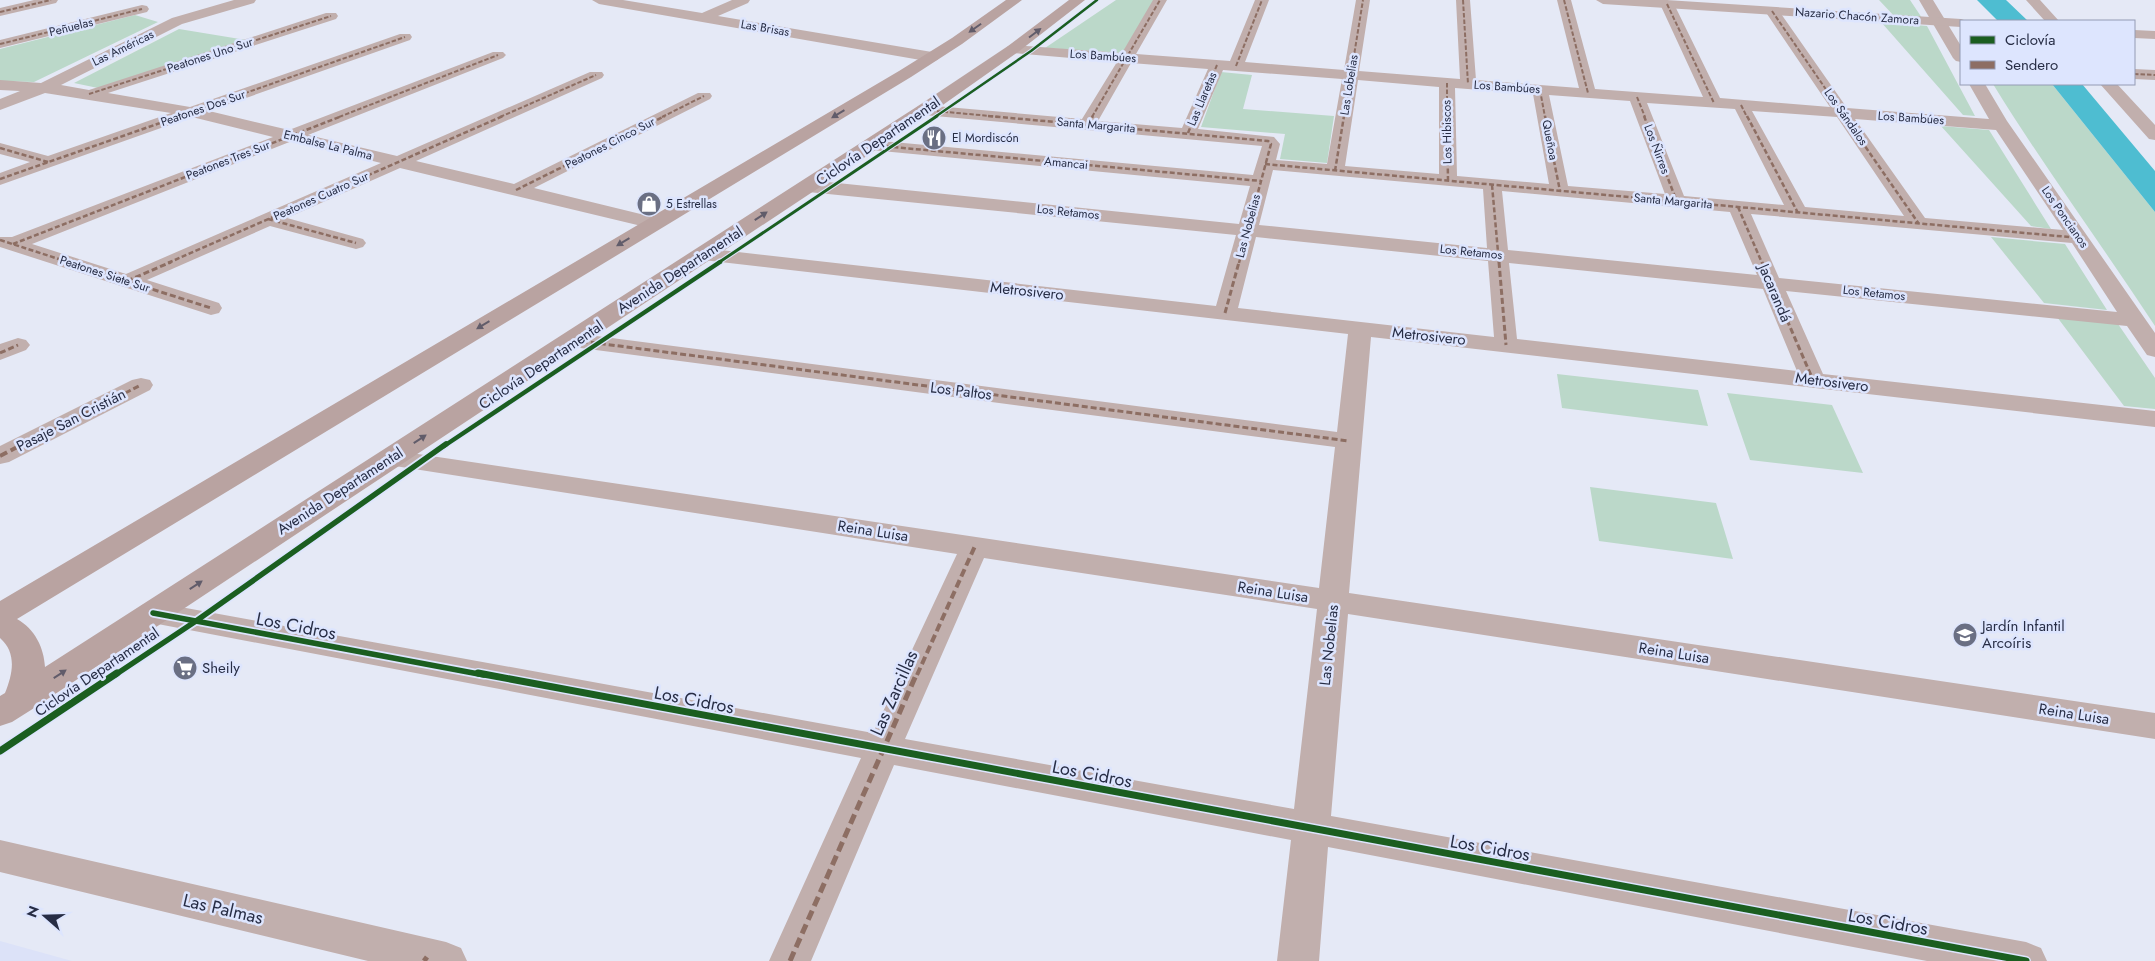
<svg xmlns="http://www.w3.org/2000/svg" width="2155" height="961" viewBox="0 0 2155 961" font-family="Jost,sans-serif">
	<rect width="100%" height="100%" fill="#e5e9f6"/>
	<!-- built -->
	<path fill="#dce2f8" d="M0,941L72,961H0Z"/>
	<!-- green -->
	<path fill="#bbd8c9" d="M1116,0H1154L1125,53L1045,48Z
		M1879,0H1910L1922,18L1895,17Z
		M135,15L158,22L34,82L0,81V49Z
		M1881,22L1927,26L1975,116L1963,115Z
		M179,29L246,40L98,88L74,83Z
		M1221,72L1252,75L1243,109L1334,116L1327,163L1280,159L1285,134L1201,127Z
		M1993,84H2052L2155,212V326C2102,245 2044,167 1993,84Z
		M1941,126L1989,130L2051,229L2031,226Z
		M1991,237L2065,244L2107,310L2044,303Z
		M2057,317L2118,324L2155,378V409L2124,406Z
		M1557,374L1698,390L1708,426L1562,408Z
		M1727,393L1832,405L1863,473L1750,460Z
		M1590,487L1716,503L1733,559L1599,541Z"/>
	<!-- water -->
	<path fill="#4ebdd1" d="M1977,0H2006L2028,21H1998Z
		M2052,84H2082L2155,171V212Z"/>
	<g fill="none" stroke-linecap="round" stroke-linejoin="round">
		<!-- minor -->
		<path fill="#c1afad" fill-rule="evenodd" d="M34,0H58L56,3L0,16V8Z
			M234,0H256L254,3L182,24L61,85L89,90L326,13H336L338,16L336,19L108,93L190,107L400,34H410L412,37L410,40L209,111L289,130L493,52H503L506,55L503,58L308,135L397,156L590,72H602L604,75L602,78L416,161L514,184L698,93H710L712,96L710,99L534,188L661,219L664,223L661,227L654,229L400,168L287,218L363,239L366,243L363,247L356,249L270,226L147,280L219,303L222,308L219,313L211,315L0,247V237H12L273,137L192,117L0,185V173L30,162L0,154V143L48,156L171,113L45,93L0,110V99L20,91L0,90V80L41,83L172,18ZM292,141L381,163L126,274L32,244Z
			M592,0H623L702,13L732,0H750L748,3L718,16L932,52L937,54L940,57L937,60L932,62L599,4Z
			M1153,0H1167L1136,54L1230,61L1255,0H1269L1245,62L1344,70L1356,0H1370L1359,71L1460,79L1456,0H1470L1476,80L1579,88L1557,0H1571L1595,89L1703,97L1660,4L1662,1L1667,0L1674,4L1720,98L1830,107L1765,11L1772,7L1777,8L1847,108L1989,119L1969,84H1985L2007,121L2155,333V357L2147,355L2127,326L1786,291L1823,374L2155,411V427L1371,337L1349,593L2155,713V739L1348,614L1331,816L2026,942L2041,948L2047,961H1927L1328,847L1319,961H1277L1291,840L894,765L811,961H769L861,758L142,621L137,613L142,605L153,602L873,733L957,554L382,464L378,458L382,452L391,450L1319,588L1335,447L573,347L565,345L561,340L565,335L573,333L1337,432L1348,334L703,260L696,258L693,254L696,250L703,248L1216,306L1236,235L808,192L801,190L799,186L801,182L808,180L1239,224L1250,186L871,150L865,149L862,145L865,141L871,140L1253,175L1262,146L924,115L918,114L916,110L918,106L924,105L1082,119L1117,62L1013,53L1008,52L1006,49L1008,46L1013,45L1122,53ZM1131,63L1208,69L1182,128L1098,121ZM1223,70L1342,79L1327,164L1276,160L1280,144L1274,137L1198,129ZM1358,80L1439,87V174L1345,166ZM1455,88L1533,94L1549,184L1457,176ZM1549,95L1630,101L1665,194L1568,186ZM1647,103L1735,109L1784,205L1684,196ZM1752,111L1837,117L1904,216L1805,207ZM1855,119L1996,130L2063,230L1925,218ZM1273,170L1483,189L1487,248L1259,225ZM1502,191L1730,212L1757,275L1508,250ZM1751,214L2072,243L2117,312L1779,278ZM1256,237L1488,261L1494,337L1238,308ZM1509,263L1763,289L1797,371L1517,339ZM984,558L1317,609L1294,809L905,739Z
			M1919,0H1933L1961,46V62L1956,61L1953,58Z
			M142,5L147,6L149,9L147,12L0,48V40Z
			M2134,69L2155,70V80L2134,79Z
			M18,338L26,340L30,345L26,350L0,360V344Z
			M141,378L150,380L153,385L150,390L9,462L0,464V446L132,380Z
			M0,840L446,942L461,948L467,961H368L0,872Z"/>
		<!-- tertiary -->
		<path fill="#c1afad" fill-rule="evenodd" d="M1596,0H1666L1961,19L1967,21H1961V27L1603,4Z
			M2026,0H2040L2059,21H2045Z
			M2134,30L2155,31V39L2134,38Z
			M2100,84H2117L2155,125V140L2149,139Z"/>
		<!-- secondary -->
		<path fill="#b9a3a1" fill-rule="evenodd" d="M1006,0H1022L962,44L911,77L17,619C35,629 44,648 45,667L918,106L1008,46L1069,0H1085L1018,52L930,114L31,710L12,722L0,726V696L5,693C13,673 17,653 0,638V601L899,71L952,38Z"/>
		<!-- quiet-far4 -->
		<path stroke="#8d6e63" stroke-width="2" stroke-dasharray="4.5 2" stroke-linecap="butt" d="M1463,0L1468,84
			M1564,0L1588,93
			M1667,4L1714,103
			M1772,11L1845,117
			M0,12L51,0
			M0,44L142,9
			M1236,66L1262,0
			M2134,74L2155,75
			M1447,83V117
			M1540,90L1545,117
			M89,94L331,16
			M1637,97L1645,117
			M1741,105L1747,117
			M924,110L1001,117
			M177,117L405,37
			M339,117L498,55
			M500,117L596,75
			M662,117L704,96
			M1092,117L1160,0
			M1195,117L1217,65
			M1344,117L1363,0"/>
		<!-- quiet-far3 -->
		<path stroke="#8d6e63" stroke-width="2.5" stroke-dasharray="5 2.5" stroke-linecap="butt" d="M988,116L1268,141L1271,144L1239,263
			M1447,116L1448,181
			M1545,116L1560,191
			M1644,116L1677,202
			M1747,116L1798,213
			M1844,116L1919,224
			M1088,124L1093,116
			M1188,133L1195,116
			M871,145L1261,181
			M0,148L48,162
			M1265,164L2080,238
			M1335,171L1344,116
			M0,179L180,116
			M1492,185L1499,263
			M516,190L665,116
			M1738,207L1762,263
			M268,219L356,243
			M0,240L71,263
			M13,244L342,116
			M168,263L503,116"/>
		<!-- quiet-far2 -->
		<path stroke="#8d6e63" stroke-width="3" stroke-dasharray="6 3" stroke-linecap="butt" d="M67,262L211,308
			M1499,262L1506,345
			M1762,262L1813,380
			M127,281L171,262
			M1225,313L1239,262
			M573,340L1349,441
			M0,353L18,345
			M21,446L141,385"/>
		<!-- quiet-far1 -->
		<path stroke="#8d6e63" stroke-width="4" stroke-dasharray="8 4" stroke-linecap="butt" d="M0,456L23,444
			M917,675L975,546"/>
		<!-- quiet -->
		<path stroke="#8d6e63" stroke-width="5" stroke-dasharray="10 5" stroke-linecap="butt" d="M424,961L427,957
			M790,961L917,673"/>
		<defs>
			<path id="cycleway-far4" d="M935,117L1031,51L1097,0"/>
			<path id="cycleway-far3" d="M718,263L937,116"/>
			<path id="cycleway-far2" d="M444,446L720,262"/>
			<path id="cycleway-far1" d="M153,613L484,675
				M115,675L196,621L446,444"/>
			<path id="cycleway" d="M478,673L2026,961
				M0,751L117,673"/>
		</defs>
		<!-- cycleway-far4 casing -->
		<use href="#cycleway-far4" stroke="#dde5fe" stroke-width="4.5"/>
		<!-- cycleway-far3 casing -->
		<use href="#cycleway-far3" stroke="#dde5fe" stroke-width="5"/>
		<!-- cycleway-far2 casing -->
		<use href="#cycleway-far2" stroke="#dde5fe" stroke-width="7"/>
		<!-- cycleway-far1 casing -->
		<use href="#cycleway-far1" stroke="#dde5fe" stroke-width="9"/>
		<!-- cycleway casing -->
		<use href="#cycleway" stroke="#dde5fe" stroke-width="10"/>
		<!-- cycleway-far4 -->
		<use href="#cycleway-far4" stroke="#1b5e20" stroke-width="2.5"/>
		<!-- cycleway-far3 -->
		<use href="#cycleway-far3" stroke="#1b5e20" stroke-width="3"/>
		<!-- cycleway-far2 -->
		<use href="#cycleway-far2" stroke="#1b5e20" stroke-width="4.5"/>
		<!-- cycleway-far1 -->
		<use href="#cycleway-far1" stroke="#1b5e20" stroke-width="5.5"/>
		<!-- cycleway -->
		<use href="#cycleway" stroke="#1b5e20" stroke-width="7"/>
	</g>
	<!-- one-way arrows -->
	<defs><path id="oneway-solid" d="M-6-.8H1V-3.2L6.5 0L1 3.2V.8H-6Z" transform="scale(1.25)"/></defs>
	<g fill="#615c6a">
		<use href="#oneway-solid" transform="translate(975 28) rotate(145)"/>
		<use href="#oneway-solid" transform="translate(1035 33) rotate(-37)"/>
		<use href="#oneway-solid" transform="translate(838 114) rotate(149)"/>
		<use href="#oneway-solid" transform="translate(761 216) rotate(-33)"/>
		<use href="#oneway-solid" transform="translate(623 242) rotate(149)"/>
		<use href="#oneway-solid" transform="translate(483 325) rotate(149)"/>
		<use href="#oneway-solid" transform="translate(420 439) rotate(-33)"/>
		<use href="#oneway-solid" transform="translate(196 585) rotate(-33)"/>
		<use href="#oneway-solid" transform="translate(60 674) rotate(-33)"/>
	</g>
	<!-- icons -->
	<defs>
		<symbol id="restaurant-disc" viewBox="-11 -11 22 22"><circle r="9.5" fill="#6a6f83" stroke="#dde5fe"/><path d="M-5-6h1v4h1v-4h1v4h1v-4h1v5L-1.5 .5V6h-2V.5L-5-1ZM5-6V6H3V1.5H1.5Q1.5-4 5-6Z" fill="#fff"/></symbol>
		<symbol id="shop-disc" viewBox="-11 -11 22 22"><circle r="9.5" fill="#6a6f83" stroke="#dde5fe"/><path d="M-5-2.5h2.3a2.7 3.5 0 0 1 5.4 0H5L5.5 6h-11ZM-1.5-2.5h3a1.5 2.3 0 0 0-3 0Z" fill="#fff"/></symbol>
		<symbol id="school-disc" viewBox="-11 -11 22 22"><circle r="9.5" fill="#6a6f83" stroke="#dde5fe"/><path d="M0-5L7-2L0 1L-7-2ZM-4 1L0 2.5L4 1V4Q0 6-4 4Z" fill="#fff"/></symbol>
		<symbol id="supermarket-disc" viewBox="-11 -11 22 22"><circle r="9.5" fill="#6a6f83" stroke="#dde5fe"/><path d="M-6-5.5h2.5l.6 2H6L4.5 2H-2.5L-4.4-4H-6ZM-1.5 3.2a1.3 1.3 0 1 0 .1 0ZM3 3.2a1.3 1.3 0 1 0 .1 0Z" fill="#fff"/></symbol>
	</defs>
	<g fill-rule="evenodd">
		<use href="#restaurant-disc" x="920" y="124" width="28" height="28"/>
		<use href="#shop-disc" x="635" y="190" width="28" height="28"/>
		<use href="#school-disc" x="1951" y="621" width="28" height="28"/>
		<use href="#supermarket-disc" x="171" y="654" width="28" height="28"/>
	</g>
	<g text-anchor="middle" dominant-baseline="central" stroke-width="5" stroke-linejoin="round" paint-order="stroke">
		<!-- far-street labels -->
		<g font-size="12" fill="#272d45" stroke="#dde5fe">
			<text transform="translate(1857 16) rotate(4)">Nazario Chacón Zamora</text>
			<text transform="translate(71 27) rotate(-14)">Peñuelas</text>
			<text transform="translate(765 28) rotate(10)">Las Brisas</text>
			<text transform="translate(123 48) rotate(-26)">Las Américas</text>
			<text transform="translate(210 55) rotate(-18)">Peatones Uno Sur</text>
			<text transform="translate(1103 56) rotate(4)">Los Bambúes</text>
			<text transform="translate(1349 85) rotate(-81)">Las Lobelias</text>
			<text transform="translate(1507 87) rotate(4)">Los Bambúes</text>
			<text transform="translate(1202 99) rotate(-67)">Las Llaretas</text>
			<text transform="translate(203 108) rotate(-19)">Peatones Dos Sur</text>
			<text transform="translate(1846 117) rotate(55)">Los Sándalos</text>
			<text transform="translate(1911 118) rotate(4)">Los Bambúes</text>
			<text transform="translate(1096 125) rotate(5)">Santa Margarita</text>
			<text transform="translate(1447 132) rotate(-91)">Los Hibiscos</text>
			<text transform="translate(1550 140) rotate(79)">Queñoa</text>
			<text transform="translate(610 143) rotate(-27)">Peatones Cinco Sur</text>
			<text transform="translate(328 145) rotate(14)">Embalse La Palma</text>
			<text transform="translate(1657 149) rotate(69)">Los Ñirres</text>
			<text transform="translate(228 160) rotate(-21)">Peatones Tres Sur</text>
			<text transform="translate(1066 163) rotate(5)">Amancai</text>
			<text transform="translate(321 196) rotate(-24)">Peatones Cuatro Sur</text>
			<text transform="translate(1673 201) rotate(5)">Santa Margarita</text>
			<text transform="translate(1068 212) rotate(6)">Los Retamos</text>
			<text transform="translate(2065 217) rotate(55)">Los Poncianos</text>
			<text transform="translate(1248 226) rotate(-75)">Las Nobelias</text>
			<text transform="translate(1471 252) rotate(6)">Los Retamos</text>
			<text transform="translate(105 274) rotate(18)">Peatones Siete Sur</text>
			<text transform="translate(1874 293) rotate(6)">Los Retamos</text>
		</g>
		<!-- far-poi labels -->
		<g font-size="12" fill="#272d45" stroke="#dde5fe" text-anchor="start">
			<text x="952" y="138">El Mordiscón</text>
			<text x="666" y="204">5 Estrellas</text>
		</g>
		<!-- street labels -->
		<g font-size="15" fill="#272d45" stroke="#dde5fe">
			<text transform="translate(878 141) rotate(-34)">Ciclovía Departamental</text>
			<text transform="translate(680 270) rotate(-33)">Avenida Departamental</text>
			<text transform="translate(1027 291) rotate(6)">Metrosivero</text>
			<text transform="translate(1775 293) rotate(67)">Jacarandá</text>
			<text transform="translate(1429 336) rotate(6)">Metrosivero</text>
			<text transform="translate(541 365) rotate(-34)">Ciclovía Departamental</text>
			<text transform="translate(1832 382) rotate(7)">Metrosivero</text>
			<text transform="translate(961 391) rotate(7)">Los Paltos</text>
			<text transform="translate(71 420) rotate(-27)">Pasaje San Cristián</text>
			<text transform="translate(340 491) rotate(-33)">Avenida Departamental</text>
			<text transform="translate(873 531) rotate(9)">Reina Luisa</text>
			<text transform="translate(1273 592) rotate(9)">Reina Luisa</text>
			<text transform="translate(1329 645) rotate(-84)">Las Nobelias</text>
			<text transform="translate(1674 653) rotate(9)">Reina Luisa</text>
			<text transform="translate(97 672) rotate(-34)">Ciclovía Departamental</text>
			<text transform="translate(2074 714) rotate(9)">Reina Luisa</text>
		</g>
		<!-- poi labels -->
		<g font-size="15" fill="#272d45" stroke="#dde5fe" text-anchor="start">
			<text x="1982" y="626">Jardín Infantil<tspan x="1982" dy="17">Arcoíris</tspan></text>
			<text x="202" y="668">Sheily</text>
		</g>
		<!-- near-street labels -->
		<g font-size="18" fill="#272d45" stroke="#dde5fe">
			<text transform="translate(296 626) rotate(11)">Los Cidros</text>
			<text transform="translate(894 693) rotate(-66)">Las Zarcillas</text>
			<text transform="translate(694 700) rotate(11)">Los Cidros</text>
			<text transform="translate(1092 774) rotate(11)">Los Cidros</text>
			<text transform="translate(1490 848) rotate(10)">Los Cidros</text>
			<text transform="translate(223 909) rotate(13)">Las Palmas</text>
			<text transform="translate(1888 922) rotate(10)">Los Cidros</text>
		</g>
	</g>
	<!-- legend -->
	<rect x="1960" y="20" width="175" height="65" fill="#dde5fe" stroke="#949bb4"/>
	<rect x="1970" y="36" width="25" height="8" fill="#1b5e20" stroke="#949bb4"/>
	<text x="2005" y="45" font-size="15" fill="#272d45">Ciclovía</text>
	<rect x="1970" y="61" width="25" height="8" fill="#8d6e63" stroke="#949bb4"/>
	<text x="2005" y="70" font-size="15" fill="#272d45">Sendero</text>
	<!-- north arrow -->
	<g transform="translate(45 916) rotate(290)" stroke="#dde5fe" stroke-width="4" paint-order="stroke">
	<path d="M0-4L9 19L0 12L-9 19Z" fill="#272d45"/>
	<text y="-8" font-size="14" font-weight="bold" text-anchor="middle" fill="#272d45">N</text>
	</g>
</svg>
